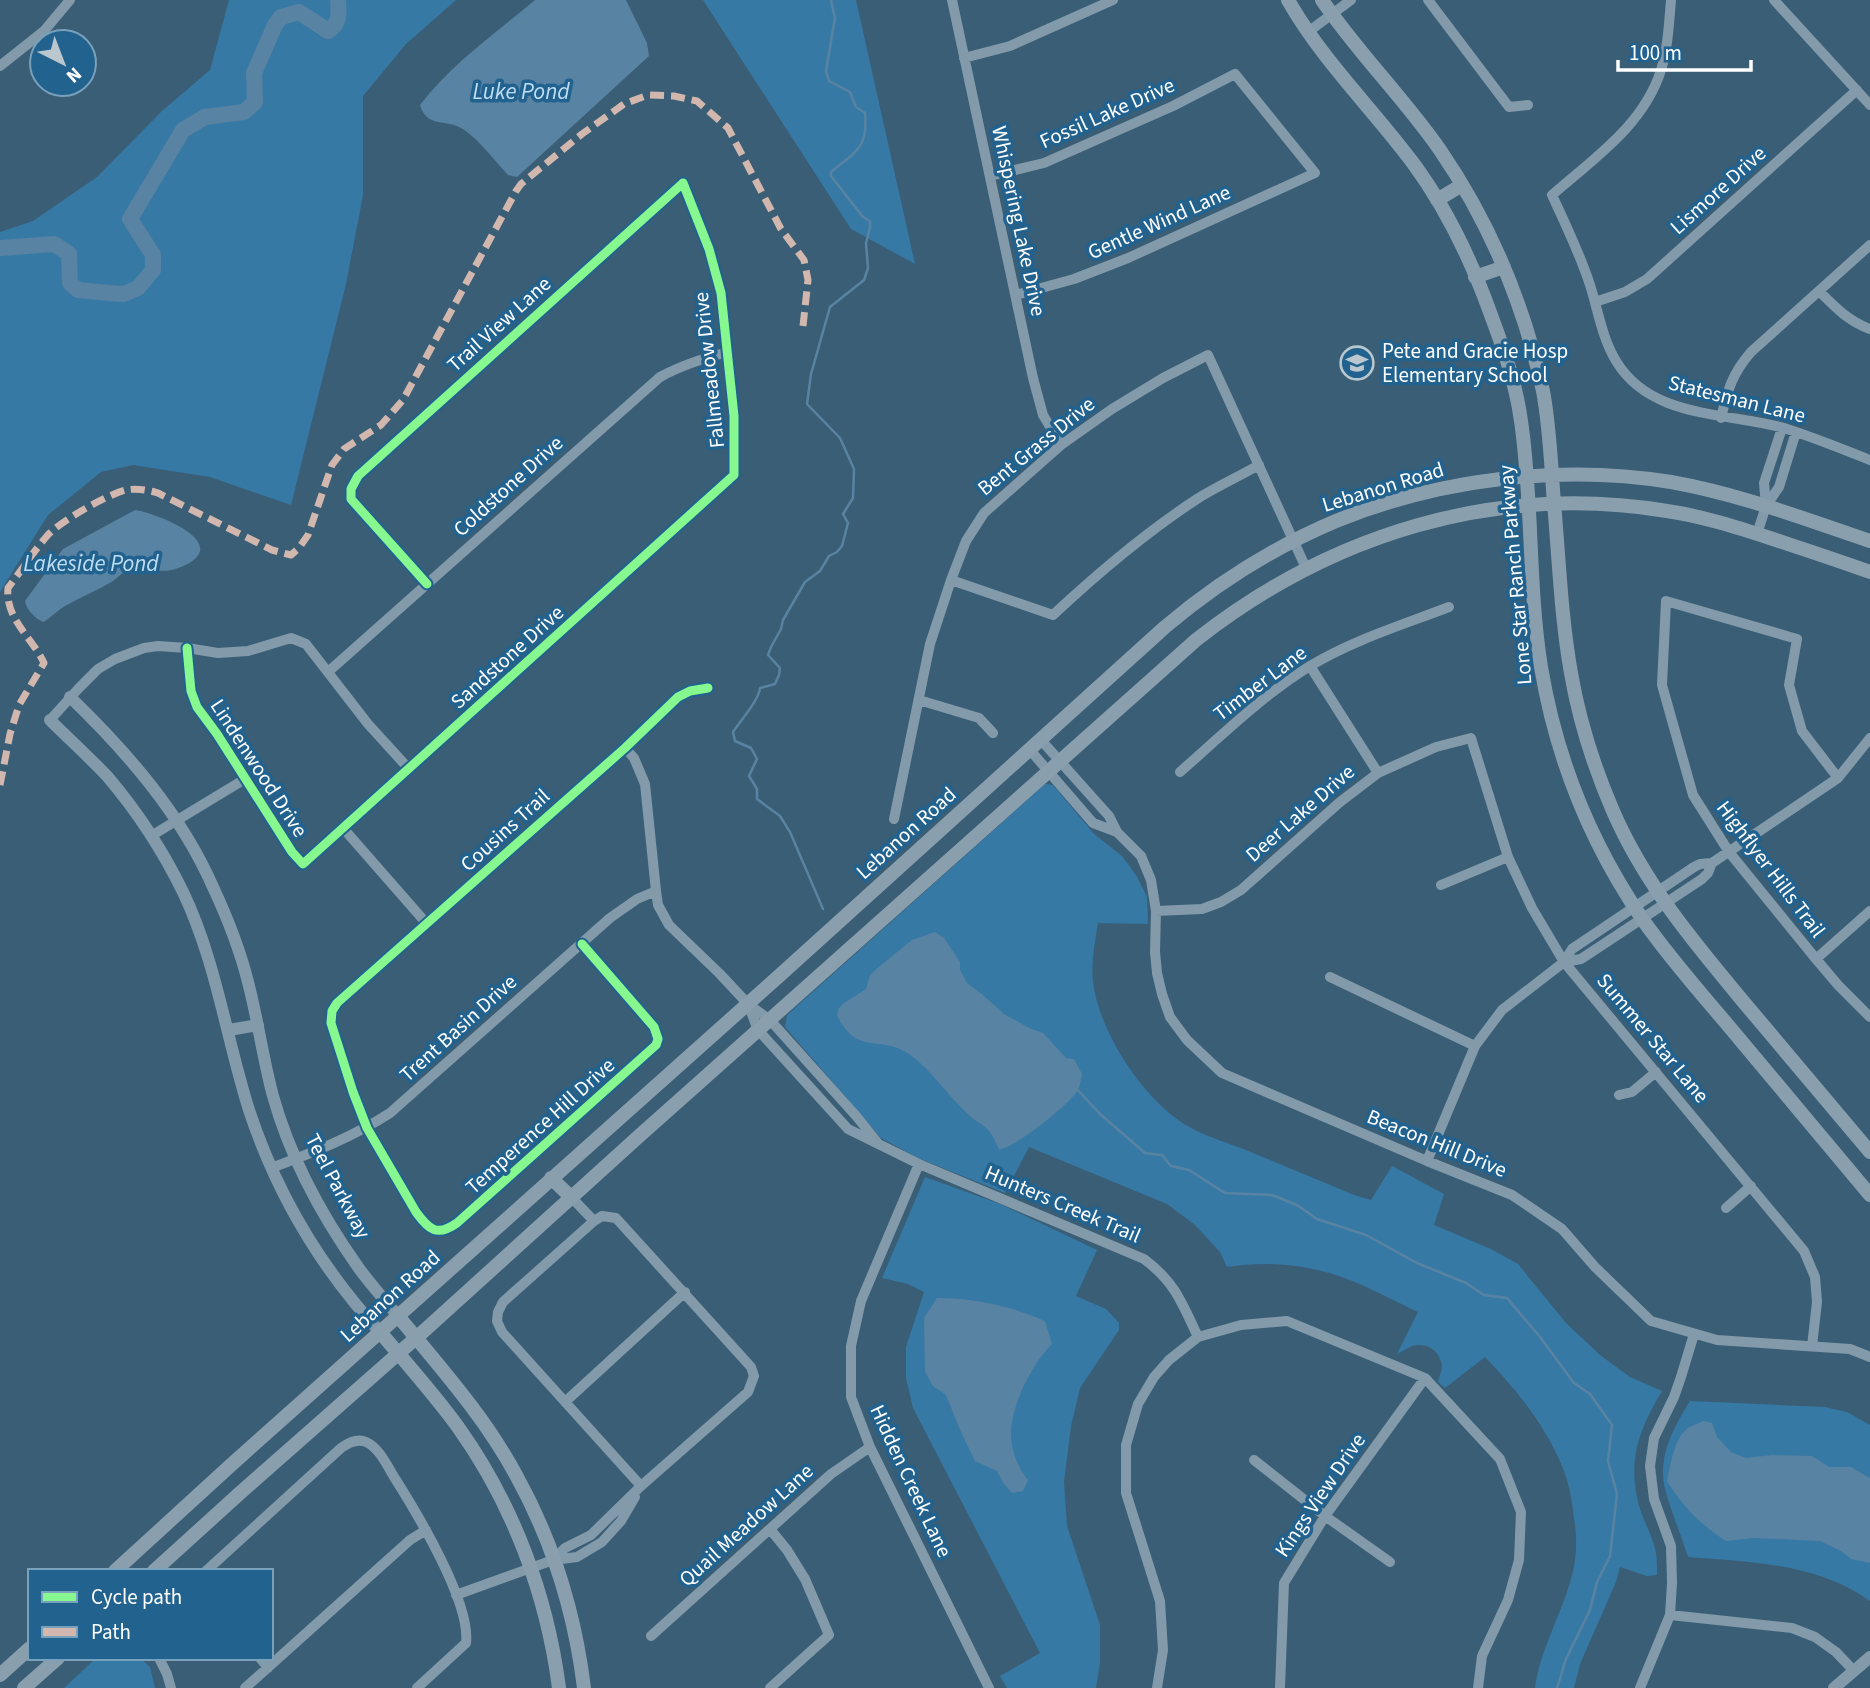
<svg xmlns="http://www.w3.org/2000/svg" width="1870" height="1688" viewBox="0 0 1870 1688" font-family="'Source Sans 3',sans-serif">
	<rect width="100%" height="100%" fill="#3a5e76"/>
	<!-- green -->
	<path fill="#3779a5" d="M229,0H456L406,44L363,96V195L346,284L291,505L210,477L133,465L101,472L48,515L0,592V232L33,221L97,177L162,111L210,70Z
		M703,0H856L915,264L851,229Z
		M1045,784L1053,785L1094,834L1122,856L1136,875L1147,897L1148,924L1098,923C1095,942 1091,962 1093,982C1099,1033 1146,1104 1191,1128C1208,1137 1228,1143 1246,1150C1282,1165 1318,1180 1354,1195L1371,1200L1392,1166L1444,1194L1434,1225L1491,1249L1518,1264L1566,1323L1600,1355L1630,1377L1662,1391C1639,1430 1627,1460 1639,1506C1644,1522 1653,1537 1656,1553C1657,1560 1657,1568 1657,1575L1647,1576L1620,1567L1616,1582L1580,1664L1574,1688H1535C1540,1648 1564,1611 1573,1571C1577,1554 1577,1535 1574,1518C1572,1501 1569,1482 1562,1466C1545,1425 1516,1389 1485,1357L1445,1388L1438,1382C1439,1377 1442,1371 1442,1366C1440,1353 1431,1344 1418,1345C1411,1345 1404,1351 1397,1354L1418,1312C1392,1300 1366,1285 1339,1276C1303,1264 1264,1261 1227,1267L1220,1252L1195,1225L1167,1204L1029,1147L1005,1193L918,1158L881,1138L785,1027L787,1015Z
		M925,1177L1000,1204L1097,1250L1076,1296L1106,1309L1119,1323V1330L1080,1388L1071,1426L1064,1482L1067,1526L1100,1625V1663L1096,1688H1007L1000,1676L1040,1653L913,1408L906,1378V1347L924,1292L908,1284L882,1278Z
		M1690,1401L1825,1407L1847,1412L1870,1425V1601C1817,1563 1750,1562 1688,1557C1681,1534 1671,1512 1665,1489C1657,1457 1674,1427 1690,1401Z
		M96,1658H140L150,1667L155,1688H64Z"/>
	<!-- water -->
	<path fill="#5983a2" d="M535,0H626L647,43L649,56L517,177L508,175C495,161 477,137 461,128C445,119 427,128 420,105C450,65 497,32 535,0Z
		M135,510C152,512 226,539 191,562C181,568 166,574 155,569C149,566 143,562 135,565C127,568 120,576 113,581C98,590 81,597 65,606C58,610 51,617 44,622C36,620 26,609 25,601L63,549Z
		M935,932L944,938L960,962V970L967,983L983,995L1004,1014L1031,1029L1043,1033L1066,1058L1074,1059L1082,1074C1081,1079 1080,1085 1078,1090C1070,1104 1014,1149 999,1149C996,1144 995,1139 992,1135C987,1126 978,1123 971,1117C949,1098 933,1071 909,1054C880,1034 857,1057 837,1015L839,1008L844,1003L866,989L870,975L880,966L912,940Z
		M937,1298C973,1298 1011,1306 1045,1321L1052,1344C1032,1364 1011,1405 1011,1434C1011,1450 1018,1468 1028,1480L1023,1491L1012,1493L1004,1484L997,1471L975,1461L961,1432L946,1395L933,1386L925,1372L924,1318Z
		M1704,1421L1712,1423L1717,1437L1731,1452L1746,1458L1772,1455L1812,1456L1829,1467H1851L1870,1478V1563L1851,1559L1841,1551L1820,1541L1754,1538L1726,1541C1699,1523 1684,1508 1667,1481C1671,1464 1674,1438 1688,1428C1693,1425 1700,1423 1704,1421Z"/>
	<g fill="none" stroke-linecap="round" stroke-linejoin="round">
		<!-- stream -->
		<path stroke="#5983a2" stroke-width="2.5" d="M823,909L790,832L780,816L757,799V789L749,776L757,759L751,748L735,741L733,732C741,720 759,700 760,688L775,684L779,675L780,668L768,655L771,647L781,629L783,620L805,582L820,571L829,556L837,552L842,546L848,523L843,514L853,498L854,469L840,438L807,404L811,374L830,307L864,280L868,268L866,243L870,228V221L863,217L831,176V172C856,151 868,149 865,113L856,107L850,92L829,81L826,71L835,18L831,0
			M1075,1087L1099,1113L1145,1153L1162,1155L1171,1166L1189,1170L1225,1193L1272,1195L1297,1205L1317,1219L1366,1235L1417,1263L1466,1283L1484,1295L1507,1298L1540,1337L1574,1383L1590,1394L1612,1425L1608,1461L1617,1494L1610,1556L1597,1582L1590,1610L1566,1659L1557,1688"/>
		<!-- river -->
		<path stroke="#5983a2" stroke-width="16" d="M0,248L54,244L69,254L70,283L78,290L109,293L124,294L138,288L153,270V255L130,219L183,130L205,117L244,112L255,102L254,73L275,25L281,17L299,12L328,31C340,24 339,13 338,0"/>
		<!-- minor -->
		<path stroke="#829aa9" stroke-width="10" d="M952,0L1033,378L1043,415L1061,445
			M1428,0L1509,107L1528,105
			M1671,0C1669,23 1668,48 1661,70C1644,125 1593,159 1552,195C1566,225 1580,254 1590,285C1598,310 1602,338 1616,361C1651,419 1726,412 1784,428C1813,437 1842,449 1870,460
			M1774,0L1870,105
			M1308,32L1351,0
			M964,58L1010,46L1113,0
			M0,66L44,31L70,0
			M990,176L1044,163L1173,106L1235,74L1315,173L1128,258L1074,279L1016,295
			M1819,291C1835,307 1848,321 1870,329
			M1595,302L1625,292L1647,279L1857,90
			M1721,418C1728,389 1732,374 1751,352L1870,245
			M1766,506L1764,483L1782,428
			M1757,534L1766,506L1779,487L1796,432
			M951,580L1053,615C1098,573 1145,533 1197,499C1216,487 1238,477 1259,465
			M187,648L191,691L197,707L217,734L292,852L303,864L734,475V416L721,293L709,249L683,183L358,476L351,489V499L427,584
			M1310,666L1378,773
			M328,672L660,377C682,365 704,358 728,352
			M919,700L979,718L993,733
			M50,720L79,688L98,669L115,659L144,648L158,646L187,648L218,653L248,651L291,638L306,644L368,724L409,769
			M1041,740L1109,816L1117,832L1141,856L1151,880L1156,911L1155,952L1157,973L1162,994L1170,1017L1187,1040L1222,1073L1427,1161L1512,1195L1562,1229L1595,1267L1651,1321L1717,1340L1850,1349L1870,1357
			M625,748L634,758L645,784L656,891L658,905L669,925L719,973L748,1004L770,1020L857,1117L877,1142
			M1030,750L1093,823L1117,832
			M1180,772C1222,735 1263,695 1310,666C1353,640 1402,625 1449,607
			M1838,778L1802,731L1789,685L1797,639L1666,601L1662,685L1693,795L1729,852L1816,959L1838,985L1870,1017
			M894,819L930,644L951,580L966,541L984,513L1061,445L1112,409L1163,378L1208,355L1306,568
			M343,828L427,924
			M151,836L245,779
			M1441,885L1508,857
			M1156,911L1202,909L1221,902L1241,890L1340,802L1378,773L1436,747L1471,738L1508,857L1532,908L1564,962L1804,1251L1815,1277L1817,1302L1812,1346
			M582,944L654,1027L658,1039L656,1045L457,1223C437,1237 429,1230 416,1212L367,1128L353,1092L331,1023L332,1011L337,1003L625,748L678,697L690,691L708,688
			M1816,959L1870,911
			M1564,962L1581,959L1702,879L1708,873L1712,863
			M1330,977L1475,1046
			M748,1004L758,1030L848,1129L919,1164L1144,1259C1175,1282 1182,1303 1198,1337
			M1619,1095L1632,1092L1656,1072
			M1427,1161L1475,1046L1502,1010L1564,962L1572,949L1694,867L1700,864L1712,863L1838,778L1870,738
			M919,1164L861,1301L851,1346V1397L870,1447L989,1688
			M271,1168C312,1153 353,1137 390,1113L610,918L637,899L656,891
			M571,1197L594,1221
			M1726,1208L1751,1186
			M565,1402L685,1292
			M1254,1460L1325,1516L1390,1562
			M770,1529L787,1550L805,1579L829,1635L770,1688
			M553,1560L565,1548L591,1535L641,1486L748,1392L754,1376L751,1367L616,1218L602,1216L594,1221L503,1302L498,1312L497,1321L502,1332L641,1486
			M206,1571L341,1448C348,1443 357,1438 366,1442C380,1448 388,1468 396,1480C418,1515 471,1603 466,1643L417,1688
			M456,1595L553,1560L577,1557L602,1542L621,1521L635,1497
			M1670,1615L1792,1628L1815,1637L1836,1652L1854,1671
			M651,1636L831,1474L870,1447
			M159,1658L167,1674L171,1688
			M260,1658L268,1668
			M245,1688L410,1540L426,1530
			M1157,1688L1163,1650L1160,1601L1126,1493V1445L1138,1404L1154,1377L1169,1360L1198,1337L1241,1325L1287,1321L1425,1378L1500,1459L1521,1512L1519,1560L1508,1600L1482,1656L1478,1688
			M1280,1688L1284,1583L1325,1516L1425,1378
			M1640,1688L1670,1615L1672,1583L1671,1546L1654,1499L1650,1466L1654,1438L1674,1397L1681,1377L1694,1334"/>
		<!-- tertiary -->
		<path stroke="#829aa9" stroke-width="12" d="M70,697C127,752 181,814 213,887C227,917 240,950 248,982C258,1020 263,1059 273,1096C290,1157 322,1216 358,1267C370,1284 385,1300 398,1316
			M50,720C69,739 89,757 107,776C136,810 163,851 183,892C216,961 226,1037 249,1110C277,1195 320,1267 380,1332
			M229,1030L258,1025
			M1834,1688L1870,1657"/>
		<!-- secondary -->
		<path stroke="#8a9fae" stroke-width="14" d="M1288,0C1322,60 1372,108 1413,163C1447,209 1472,262 1491,315C1504,350 1516,384 1521,421C1533,502 1528,586 1541,667C1556,757 1591,844 1643,920C1673,963 1709,1002 1742,1042C1785,1093 1827,1144 1870,1195
			M1322,0C1358,53 1404,98 1440,150C1490,223 1524,305 1543,391C1550,428 1551,466 1554,503C1559,559 1561,617 1571,673C1579,720 1594,767 1613,811C1645,885 1697,946 1747,1006C1788,1055 1829,1104 1870,1152
			M1437,200L1462,185
			M1475,277L1504,267
			M551,1178L571,1197
			M398,1316C440,1367 485,1417 516,1475C552,1540 575,1614 584,1688
			M380,1332C407,1364 434,1394 458,1427C513,1504 547,1595 559,1688
			M115,1571L231,1465L779,976L1165,627C1216,584 1274,547 1336,521C1439,479 1561,464 1671,482C1739,494 1805,519 1870,541
			M154,1571L240,1493L425,1330L638,1137L1196,640C1331,534 1495,483 1667,511C1702,516 1736,527 1770,538C1803,549 1837,560 1870,572
			M0,1675L30,1648
			M24,1688L58,1658"/>
		<!-- quiet -->
		<path stroke="#d1b7ad" stroke-width="7" stroke-dasharray="14 7" stroke-linecap="butt" d="M0,785L10,734L19,705L44,663C32,637 5,619 8,588C21,571 33,552 47,536C59,522 108,494 126,490C137,488 148,490 158,493L272,550L291,555L299,548L308,535L332,465L344,449L381,425L403,400L516,191L521,184L582,134L624,104L648,95L674,96L697,101L728,128L781,229L804,260L808,280L803,326"/>
		<defs>
			<path id="cycleway" d="M187,648L191,691L197,707L217,734L292,852L303,864L734,475V416L721,293L709,249L683,183L358,476L351,489V499L427,584
				M582,944L654,1027L658,1039L656,1045L457,1223C437,1237 429,1230 416,1212L367,1128L353,1092L331,1023L332,1011L337,1003L625,748L678,697L690,691L708,688"/>
		</defs>
		<!-- cycleway casing -->
		<use href="#cycleway" stroke="#22628f" stroke-width="13"/>
		<!-- cycleway -->
		<use href="#cycleway" stroke="#87f88f" stroke-width="9"/>
	</g>
	<!-- icons -->
	<defs>
		<symbol id="school-ring" viewBox="-11 -11 22 22"><circle r="9.5" fill="#22628f" stroke="#bac7cf" stroke-width="1.5"/><path d="M0-5L7-2L0 1L-7-2ZM-4 1L0 2.5L4 1V4Q0 6-4 4Z" fill="#bac7cf"/></symbol>
	</defs>
	<g fill-rule="evenodd">
		<use href="#school-ring" x="1338" y="344" width="38" height="38"/>
	</g>
	<g text-anchor="middle" dominant-baseline="central" stroke-width="7" stroke-linejoin="round" paint-order="stroke">
		<!-- street labels -->
		<g font-size="21" fill="#fff" stroke="#22628f">
			<text transform="translate(1107 113) rotate(-24)">Fossil Lake Drive</text>
			<text transform="translate(1718 190) rotate(-42)">Lismore Drive</text>
			<text transform="translate(1019 221) rotate(78)">Whispering Lake Drive</text>
			<text transform="translate(1159 222) rotate(-24)">Gentle Wind Lane</text>
			<text transform="translate(499 324) rotate(-42)">Trail View Lane</text>
			<text transform="translate(709 370) rotate(-96)">Fallmeadow Drive</text>
			<text transform="translate(1737 399) rotate(14)">Statesman Lane</text>
			<text transform="translate(1036 446) rotate(-39)">Bent Grass Drive</text>
			<text transform="translate(508 486) rotate(-42)">Coldstone Drive</text>
			<text transform="translate(1383 487) rotate(-17)">Lebanon Road</text>
			<text transform="translate(1515 575) rotate(-95)">Lone Star Ranch Parkway</text>
			<text transform="translate(507 657) rotate(-42)">Sandstone Drive</text>
			<text transform="translate(1260 683) rotate(-37)">Timber Lane</text>
			<text transform="translate(259 768) rotate(57)">Lindenwood Drive</text>
			<text transform="translate(1300 813) rotate(-41)">Deer Lake Drive</text>
			<text transform="translate(505 830) rotate(-42)">Cousins Trail</text>
			<text transform="translate(906 833) rotate(-42)">Lebanon Road</text>
			<text transform="translate(1771 869) rotate(53)">Highflyer Hills Trail</text>
			<text transform="translate(458 1028) rotate(-42)">Trent Basin Drive</text>
			<text transform="translate(1653 1038) rotate(50)">Summer Star Lane</text>
			<text transform="translate(540 1126) rotate(-42)">Temperence Hill Drive</text>
			<text transform="translate(1437 1143) rotate(22)">Beacon Hill Drive</text>
			<text transform="translate(338 1186) rotate(62)">Teel Parkway</text>
			<text transform="translate(1063 1204) rotate(23)">Hunters Creek Trail</text>
			<text transform="translate(390 1296) rotate(-42)">Lebanon Road</text>
			<text transform="translate(911 1481) rotate(65)">Hidden Creek Lane</text>
			<text transform="translate(1320 1495) rotate(-56)">Kings View Drive</text>
			<text transform="translate(746 1525) rotate(-42)">Quail Meadow Lane</text>
		</g>
		<!-- poi labels -->
		<g font-size="21" fill="#fff" stroke="#22628f" text-anchor="start">
			<text x="1382" y="351">Pete and Gracie Hosp<tspan x="1382" dy="24">Elementary School</tspan></text>
		</g>
		<!-- water labels -->
		<g font-size="23" font-style="italic" fill="#bedef3" stroke="#22628f">
			<text x="521" y="91">Luke Pond</text>
			<text x="91" y="563">Lakeside Pond</text>
		</g>
	</g>
	<!-- legend -->
	<rect x="28" y="1569" width="245" height="91" fill="#22628f" stroke="#7aa1bc" stroke-width="2"/>
	<rect x="42" y="1592" width="35" height="10" fill="#87f88f" stroke="#7aa1bc" stroke-width="2"/>
	<text x="91" y="1604" font-size="21" fill="#ffffff">Cycle path</text>
	<rect x="42" y="1627" width="35" height="10" fill="#d1b7ad" stroke="#7aa1bc" stroke-width="2"/>
	<text x="91" y="1639" font-size="21" fill="#ffffff">Path</text>
	<!-- north arrow -->
	<g transform="translate(63 63) rotate(138)"><circle r="33" fill="#22628f" stroke="#7aa1bc" stroke-width="2"/>
	<path d="M0-5L12 26L0 18L-12 26Z" fill="#bac7cf"/>
	<text y="-10" font-size="19" font-weight="bold" text-anchor="middle" fill="#ffffff">N</text>
	</g>
	<!-- scale -->
	<path d="M1618 60v10h133v-10" fill="none" stroke="#ffffff" stroke-width="3.5"/>
	<text x="1629" y="60" font-size="21" fill="#ffffff" stroke="#22628f" stroke-width="5" paint-order="stroke">100 m</text>
</svg>
